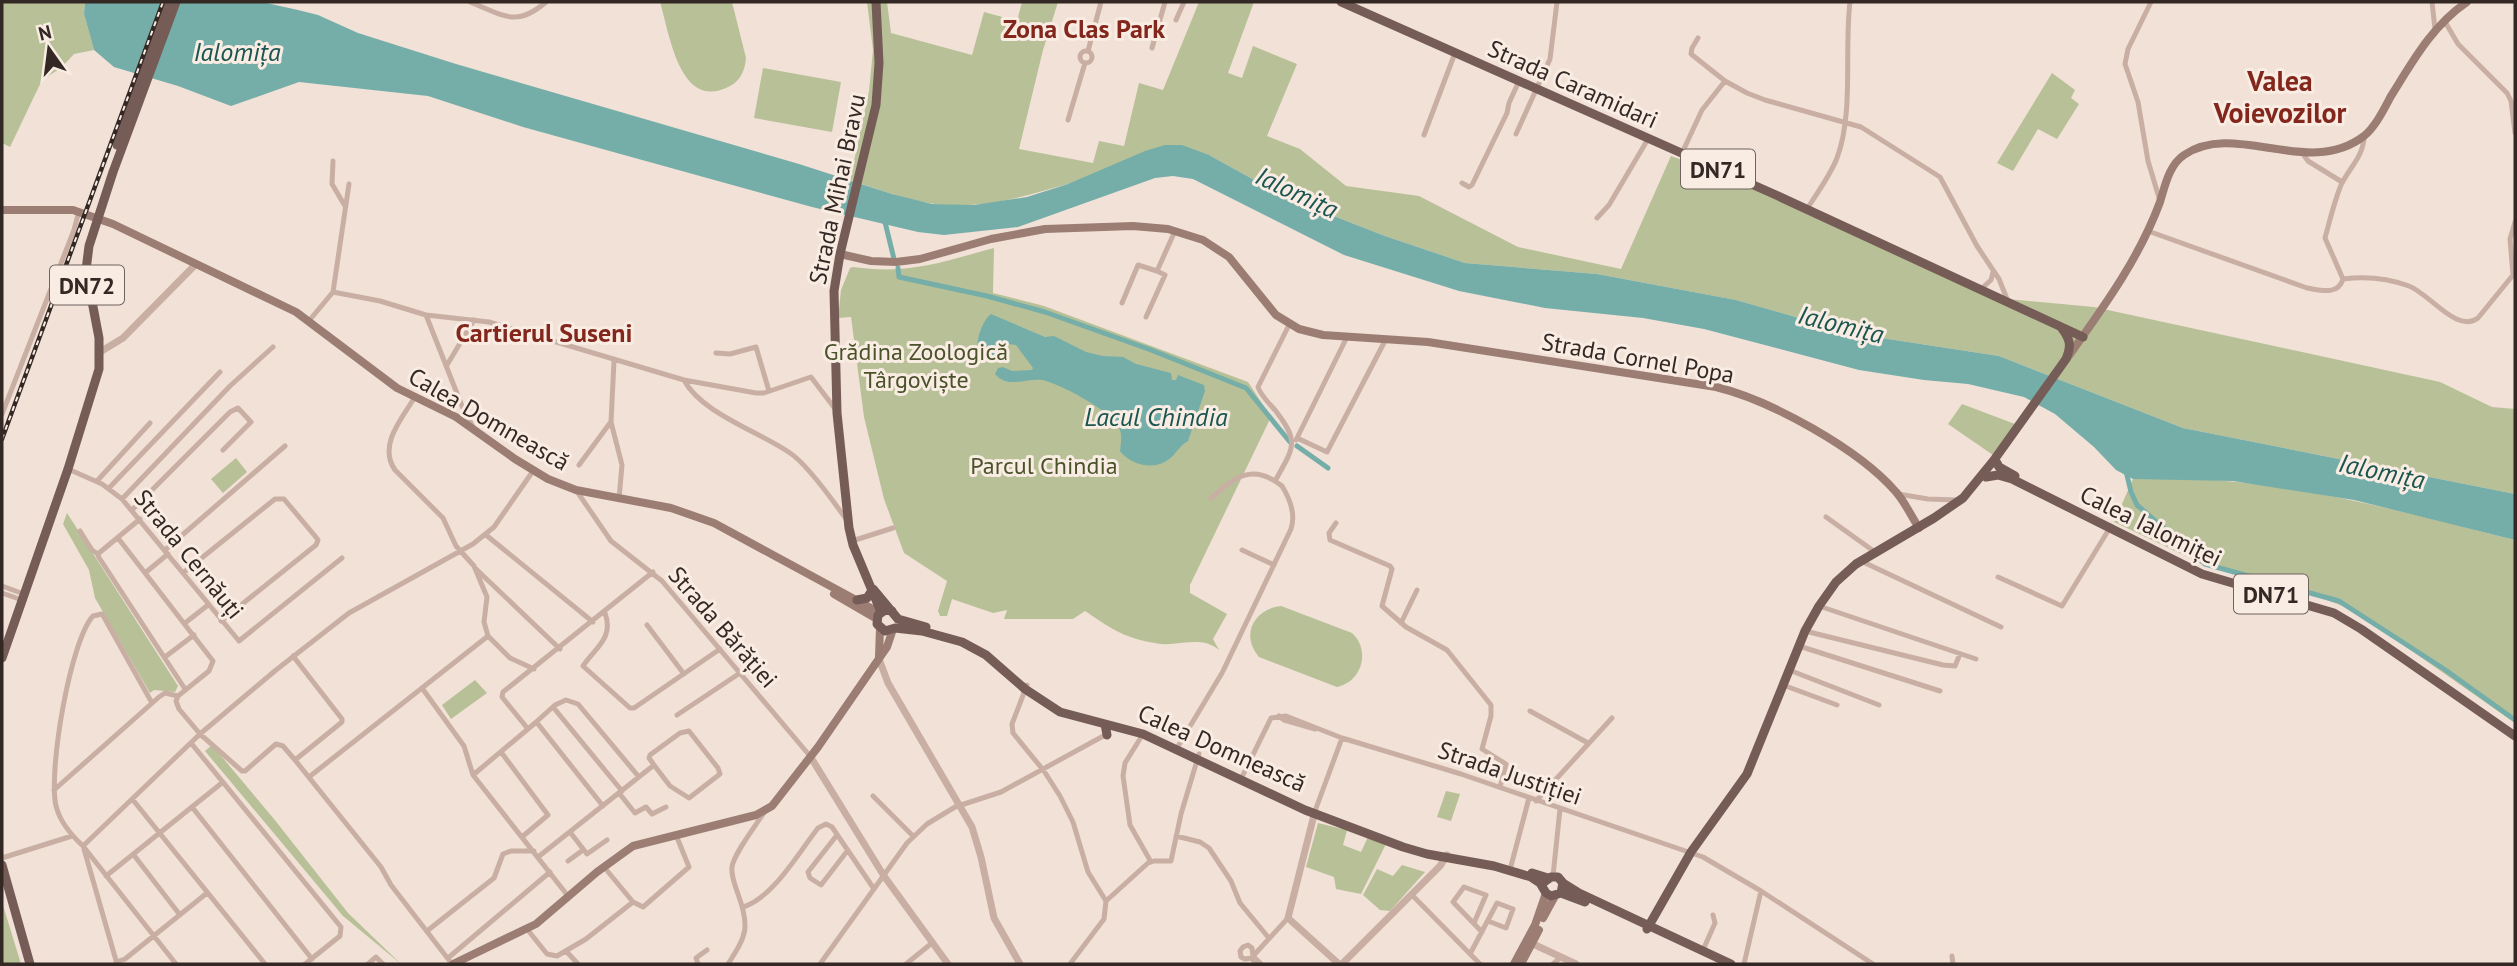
<svg xmlns="http://www.w3.org/2000/svg" width="2517" height="966" viewBox="0 0 2517 966" font-family="'PT Sans',sans-serif">
	<rect width="100%" height="100%" fill="#f1e1d7"/>
	<!-- green -->
	<path fill="#b8c097" d="M2,2H85L84,14L94,50L74,54L61,68L42,80L10,147L2,143Z
		M660,2H732L746,58C745,72 739,83 726,88C679,109 669,31 660,2Z
		M867,2H887L891,33L972,55L984,12L1017,21L1022,2H1058L1043,50L1019,149L1093,163L1099,141L1124,146L1139,83L1163,90L1199,2H1254L1228,73L1242,78L1253,46L1297,64L1267,136L1300,149L1346,186L1419,196L1518,247L1621,269L1671,156L1802,203L1997,298L2094,307L2440,382L2492,407L2515,409V494L2183,428L1999,356L1888,339L1813,322L1736,300L1597,274L1465,263L1385,236L1285,197L1209,155C1162,165 1115,172 1068,184C1030,194 994,207 953,205C918,205 884,191 850,180L869,91L873,50Z
		M763,68L841,82L832,132L754,118Z
		M2052,73L2075,90L2071,98L2079,104L2057,139L2038,129L2013,171L1997,163Z
		M994,248L993,293L1044,306L1248,382L1271,417L1190,585V593L1227,614L1213,639L1219,650C1200,634 1176,648 1155,643C1124,638 1110,628 1085,611L1073,619H1004L1007,610L993,613L952,599L947,616H940L938,611L947,581L904,553L884,499L864,417L851,317L838,318L841,290L850,268L853,267C906,275 943,262 994,248Z
		M1962,404L2015,424L1993,455L1948,424Z
		M236,458L247,472L223,493L211,479Z
		M2133,479C2263,472 2391,509 2515,540V723L2392,637L2345,607L2306,592L2205,565L2114,522Z
		M67,513L178,686L175,692L154,690L150,693L95,598L89,570L63,524Z
		M1281,606L1352,633C1371,650 1362,682 1337,687L1259,657C1240,635 1254,609 1281,606Z
		M475,680L487,693L451,719L442,705Z
		M212,745L274,819L348,913L401,964L343,916L205,751Z
		M1446,791L1460,794L1451,821L1437,817Z
		M1318,823L1347,830L1343,845L1361,852L1368,837L1386,844L1361,894L1336,889L1334,877L1306,867Z
		M1402,865L1425,872L1390,911L1380,910L1363,895L1377,869L1393,876Z
		M2,902L21,964H2Z"/>
	<!-- water -->
	<path fill="#75aea9" d="M85,2H262L298,10L318,15L358,33L456,64L799,164L892,194L932,204L974,205L1027,197L1068,184L1145,151L1165,145H1182L1209,155L1285,197L1385,236L1465,263L1597,274L1736,300L1813,322L1888,339L1999,356L2183,428L2515,494V540L2354,500L2233,481L2133,479L2116,470L2094,447L2055,414L2024,397L1968,384L1924,380L1859,370L1704,329L1643,318L1545,308L1459,291L1344,255L1193,179L1173,176L1155,178L1018,227L944,235L918,232L812,207L523,127L428,96L299,82L231,106L178,86L114,67L94,50L84,14Z
		M991,314L1045,337L1054,336L1086,352L1103,356L1123,357L1136,364L1171,373L1172,380H1176L1178,375L1204,385L1205,391L1188,441C1181,445 1181,447 1176,452C1162,472 1133,468 1120,451C1121,442 1123,432 1117,424C1108,410 1059,383 1042,380C1025,378 1008,389 995,374L998,368L1003,367L1012,371L1032,370L1033,368L1016,345C1001,342 998,347 992,359L980,357C973,346 981,322 991,314Z"/>
	<g fill="none" stroke-linecap="round" stroke-linejoin="round">
		<!-- canal -->
		<path stroke="#75aea9" stroke-width="5" d="M884,218L894,259
			M898,268L899,277L987,296L1045,312L1151,350L1246,388L1290,442
			M1297,446L1328,468
			M2126,471L2131,492L2137,505L2205,564L2339,601L2444,669L2515,720"/>
		<!-- minor -->
		<path stroke="#c9afa3" stroke-width="5" d="M470,2C503,15 516,28 546,2
			M2151,2L2128,49L2125,64L2138,102L2148,161L2160,201
			M2432,2L2435,29
			M1176,20L1184,2
			M2444,20L2458,44L2507,93L2511,101L2515,133
			M1698,38L1692,48L1691,54L1725,81L1747,93L1765,100L1861,127L1940,177L1977,246L1999,279L2009,304
			M1152,48L1165,2
			M1080 57a6 6 0 1 1 12 0a6 6 0 1 1-12 0Z
			M1088,51L1101,2
			M1068,120L1085,63
			M1516,134L1550,59L1557,2
			M1424,135L1455,53
			M1682,153L1702,110L1725,81
			M2303,154L2308,161L2342,182
			M333,161L332,184L345,206
			M1462,183L1469,187L1472,185L1507,113L1509,103L1519,81
			M1807,209C1817,193 1830,176 1837,158C1854,113 1844,51 1850,2
			M1597,218L1609,205L1648,139
			M2148,231L2307,288C2320,290 2338,296 2343,279L2325,238C2330,220 2334,202 2341,185C2349,168 2364,156 2364,136
			M2343,279C2366,276 2387,278 2409,286C2430,294 2457,334 2478,318L2513,275L2510,239L2515,222
			M1980,290L1991,280L1993,272
			M333,292L380,301L426,315L489,322L684,380L756,393H764L811,377L836,410
			M333,292L349,184
			M1122,303L1138,265L1157,271L1175,231
			M426,315L462,406L473,427
			M1146,317L1165,275L1157,271
			M308,322L333,292
			M716,353L730,354L756,347L769,391
			M614,361L611,422L622,465L619,499
			M447,365L474,320
			M684,380C701,413 760,432 790,453C807,464 834,502 846,519
			M415,397C401,419 378,446 395,470L443,518L456,546L474,566L487,597L484,622L488,636L510,658L534,669
			M2,414L74,230L79,211
			M1297,438L1327,452L1386,339
			M1296,440L1347,337
			M579,465L610,423
			M68,469L102,484L122,499L239,641L342,558
			M97,481L150,423
			M1275,481C1294,447 1300,442 1275,410C1269,403 1261,396 1258,387L1289,325
			M109,488L220,372
			M576,490L611,541L662,581L810,756
			M1898,494L1928,499L1957,500
			M1211,498C1234,478 1252,462 1282,486C1290,499 1296,514 1291,529L1223,671
			M122,499L230,386L273,347
			M132,510L230,412L238,408L251,422L223,450
			M1826,517L1875,552
			M140,519L99,553L98,556L185,689
			M1336,523L1329,533L1330,540L1390,566L1392,569L1382,606L1406,627L1447,650L1491,705V716L1482,749L1506,764L1500,787
			M80,531L92,550L98,554
			M486,535L593,622
			M118,538L213,661L209,671L178,696L176,701L179,709L200,734L242,771H245L276,744L283,746L295,760
			M852,541L893,528
			M165,550L285,446
			M1242,550L1274,565
			M1861,561L2001,627
			M476,569L560,649
			M145,573L168,554
			M183,573L275,499H284L315,536L318,540L316,545L221,621
			M1998,577L2062,606L2111,526
			M2,586L24,594
			M2,593L22,600
			M1819,606L1976,659
			M605,613C614,638 596,647 583,666L630,708H634L720,649
			M185,623L208,605
			M1401,623L1417,590
			M647,625L684,674
			M1805,631L1943,665L1955,666L1960,654
			M1799,646L1940,691
			M293,656L342,719V722L295,760L381,867L391,885L452,964
			M165,657L194,635
			M1789,670L1879,705
			M1027,685L1012,724L1013,733L1044,771L1060,796L1073,822L1088,872L1106,901
			M1783,685L1837,705
			M422,688L464,746L473,775L568,896
			M152,703L105,619L102,614L93,616C70,641 48,772 56,806C60,822 71,835 83,846L176,964
			M553,707L622,791
			M1530,711L1588,743
			M677,715L740,673
			M1279,716L1284,720L1315,729
			M535,723L555,705L566,700L578,704L639,777
			M528,729L535,723L538,724L603,806
			M1143,734L1125,763L1123,776L1130,825L1151,862
			M191,743L341,927L340,936L305,964
			M1177,748L1222,673
			M501,752L548,815L522,837
			M473,775L528,729L502,697L503,692L653,572
			M309,777L488,636
			M1241,779L1271,718L1286,716L1342,738L1461,774L1703,857L1761,891L1873,964
			M54,790L159,697L165,693L178,696
			M619,793L635,813L646,807L652,814L666,807
			M873,796L913,836
			M133,800L265,964
			M1536,801L1612,718
			M192,807L312,959
			M1315,811L1342,738
			M570,832L587,854L607,840
			M837,835L808,872L810,878L821,885L848,850
			M1176,836L1200,842L1209,848L1231,881L1240,903L1268,937
			M83,846L200,734L276,670L349,613L473,544L494,527L533,471
			M84,849L117,964
			M133,854L180,915
			M538,857L654,765L670,786L689,798L720,774L718,768L689,731L680,733L650,755L649,758L654,765
			M2,858L72,836
			M568,861L583,850
			M1511,866L1529,798
			M604,867L633,902L643,907L689,867L676,835
			M106,876L223,782
			M1553,876L1560,809
			M1412,895L1480,964
			M743,907C773,898 799,852 818,828L826,824L832,827L874,889
			M1474,923L1486,895L1464,887L1453,902L1482,932
			M527,929L547,954L557,956L586,939L633,902
			M427,931L494,878L503,854L511,851H534
			M1703,950L1715,923L1713,915
			M567,952L578,964
			M1470,954L1497,903L1513,909L1506,928L1488,921
			M1254,955L1288,918
			M1952,956L1953,964
			M448,958L550,872
			M116,962L125,959L207,893
			M368,964L376,957L383,964
			M698,964L696,958L707,950
			M728,964C747,935 750,927 738,894C735,885 731,876 732,867C734,853 757,824 765,811
			M820,964L907,843L927,824L955,807L1001,792L1107,734
			M906,964L932,943
			M1070,964L1104,919L1106,901L1148,863L1154,861H1171L1181,814L1199,754
			M1257,964L1251,958L1245,959L1241,957L1240,951L1243,947L1248,945L1252,948L1253,956L1261,964
			M1553,964L1561,957
			M1744,964L1761,891"/>
		<!-- tertiary -->
		<path stroke="#c9afa3" stroke-width="7" d="M100,352L123,338L196,264
			M879,659L888,683L972,827L981,857L994,918L1020,964
			M810,756L884,876L948,964
			M1315,811L1288,918L1339,964
			M1533,944L1576,964
			M1342,964L1440,866L1447,855"/>
		<!-- secondary -->
		<path stroke="#9c7d74" stroke-width="8" d="M2,210H73L113,224L296,312L397,388L456,417L515,459L548,479L576,490L671,508L714,523L880,613
			M840,254L871,261L896,262L920,259L991,239L1045,229L1133,226L1168,229L1203,240L1229,257L1276,315L1299,329L1323,335L1428,342L1716,387C1770,400 1859,449 1896,492C1905,502 1911,516 1919,528
			M2068,357C2103,308 2139,259 2160,202C2165,186 2169,165 2184,155C2236,120 2308,179 2364,136C2376,126 2384,109 2391,96C2413,61 2432,26 2467,2
			M834,594L877,619
			M879,657L880,628
			M1543,918L1555,896
			M453,964L536,924L597,872L633,846L756,815L772,806L818,747L887,647L893,629
			M1514,964L1535,925L1546,893
			M1521,964L1539,930"/>
		<!-- primary -->
		<path stroke="#765c56" stroke-width="9" d="M876,2L879,63L876,105L840,254L834,291L837,413L849,528L853,545L881,612
			M1341,2L1776,195L2083,337
			M117,145L169,2
			M1992,463H1997L1999,467L2015,476
			M1986,477L1998,475L2012,479L2202,574L2334,613L2361,629L2515,736
			M873,589L898,619L926,627
			M857,600L867,598L873,589
			M892,611L885,610L878,615L877,624L885,631L895,628L922,631L962,642L986,655L1025,689L1060,712L1143,734L1305,810L1403,847L1427,854L1494,866L1531,877L1540,883L1546,893L1551,896L1561,893L1563,883
			M2,658L68,469L99,369V338L86,270L89,246L113,172L176,2
			M1105,724L1107,735
			M2,865L30,964
			M1532,873L1548,878
			M1544,882L1551,877H1558L1563,883L1579,893L1731,964
			M1561,893L1585,902
			M1647,929L1691,852L1747,774L1805,631L1819,606L1836,582L1856,564L1934,518L1963,498L1994,460L2066,359C2072,345 2070,339 2061,327"/>
		<defs>
			<path id="rail" d="M2,439L163,2"/>
		</defs>
		<!-- rail casing -->
		<use href="#rail" stroke="#342825" stroke-width="4.5"/>
		<!-- rail -->
		<use href="#rail" stroke="#f9ece3" stroke-width="2" stroke-dasharray="5" stroke-linecap="butt"/>
	</g>
	<g text-anchor="middle" dominant-baseline="central" stroke-width="6" stroke-linejoin="round" paint-order="stroke">
		<!-- shield labels -->
		<g fill="#f9ece3" stroke="#6f635e" stroke-width="2">
			<rect x="1681" y="149.5" width="74" height="39" rx="5"/>
			<rect x="50" y="265.5" width="74" height="39" rx="5"/>
			<rect x="2234" y="574.5" width="74" height="39" rx="5"/>
		</g>
		<g font-size="23" font-weight="bold" fill="#342825">
			<text x="1718" y="169">DN71</text>
			<text x="87" y="285">DN72</text>
			<text x="2271" y="594">DN71</text>
		</g>
		<!-- street labels -->
		<g font-size="24" fill="#342825" stroke="#f9ece3">
			<text transform="translate(1573 84) rotate(24)">Strada Caramidari</text>
			<text transform="translate(837 189) rotate(-78)">Strada Mihai Bravu</text>
			<text transform="translate(1638 358) rotate(10)">Strada Cornel Popa</text>
			<text transform="translate(489 419) rotate(30)">Calea Domnească</text>
			<text transform="translate(2151 526) rotate(26)">Calea Ialomiței</text>
			<text transform="translate(189 554) rotate(51)">Strada Cernăuți</text>
			<text transform="translate(723 627) rotate(49)">Strada Bărăției</text>
			<text transform="translate(1222 748) rotate(24)">Calea Domnească</text>
			<text transform="translate(1510 773) rotate(19)">Strada Justiției</text>
		</g>
		<!-- park labels -->
		<g font-size="24" fill="#495229" stroke="#f9ece3">
			<text x="916" y="351">Grădina Zoologică<tspan x="916" dy="28">Târgoviște</tspan></text>
			<text x="1044" y="465">Parcul Chindia</text>
		</g>
		<!-- neighbourhood labels -->
		<g font-size="26" font-weight="bold" fill="#83271d" stroke="#f9ece3">
			<text x="1084" y="28">Zona Clas Park</text>
			<text x="544" y="332">Cartierul Suseni</text>
		</g>
		<!-- water labels -->
		<g font-size="26" font-style="italic" fill="#1a5551" stroke="#f9ece3">
			<text x="237" y="51">Ialomița</text>
			<text transform="translate(1297 192) rotate(25)">Ialomița</text>
			<text transform="translate(1841 324) rotate(14)">Ialomița</text>
			<text x="1156" y="416">Lacul Chindia</text>
			<text transform="translate(2382 471) rotate(12)">Ialomița</text>
		</g>
		<!-- quarter labels -->
		<g font-size="28" font-weight="bold" fill="#83271d" stroke="#f9ece3">
			<text x="2280" y="80">Valea<tspan x="2280" dy="32">Voievozilor</tspan></text>
		</g>
	</g>
	<!-- border -->
	<rect width="2517" height="966" fill="none" stroke="#342825" stroke-width="7"/>
	<!-- north arrow -->
	<g transform="translate(49 49) rotate(346)" stroke="#f9ece3" stroke-width="5" paint-order="stroke">
	<path d="M0-5L12 26L0 18L-12 26Z" fill="#342825"/>
	<text y="-10" font-size="19" font-weight="bold" text-anchor="middle" fill="#342825">N</text>
	</g>
</svg>
